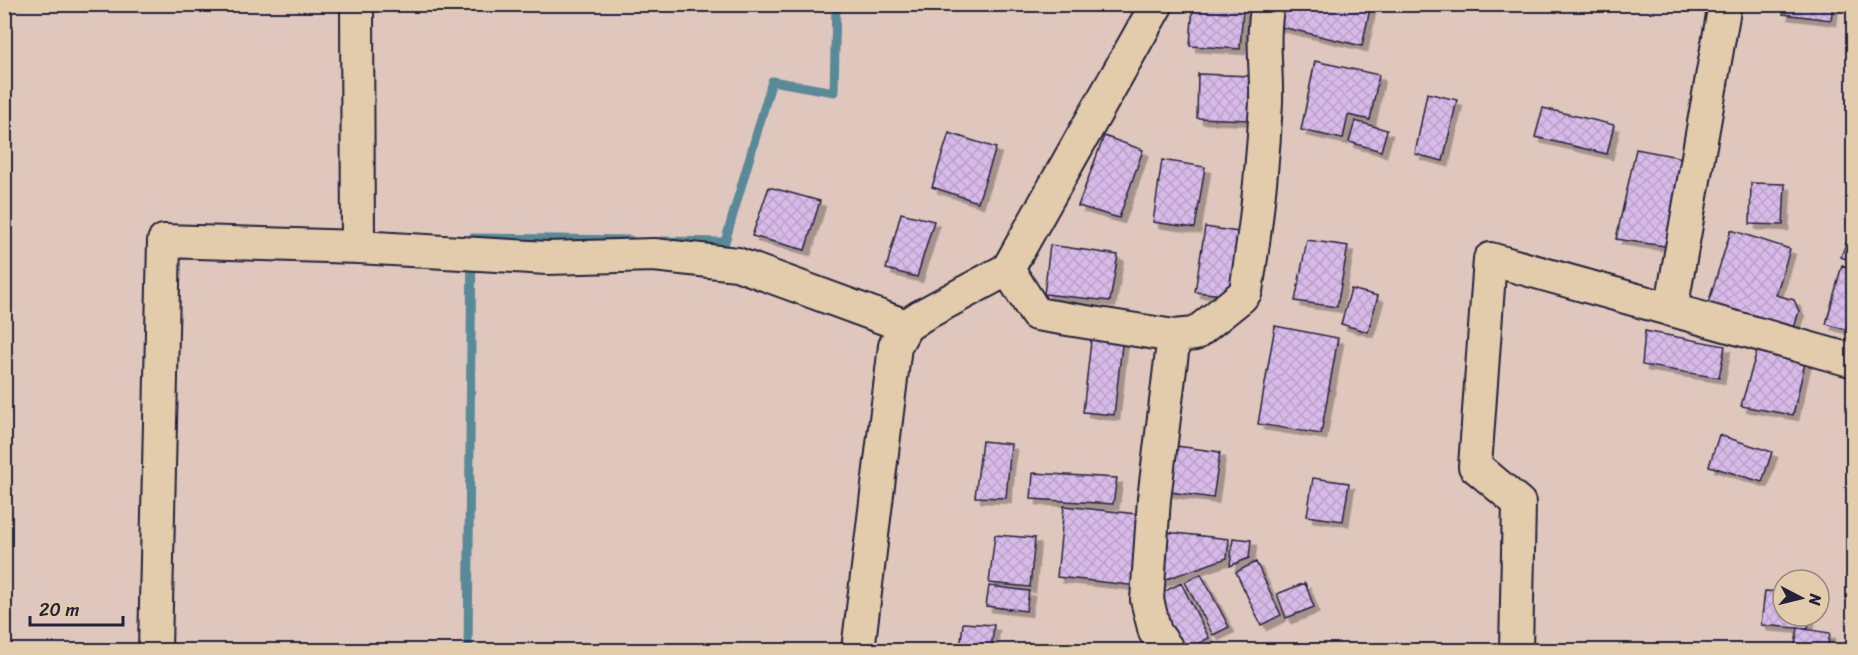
<svg xmlns="http://www.w3.org/2000/svg" width="1858" height="655" viewBox="0 0 1858 655" font-family="Sriracha,sans-serif">
	<defs>
		<pattern id="building-cross-hatch" width="8" height="8" patternUnits="userSpaceOnUse" patternTransform="scale(1.5)"><rect width="8" height="8" fill="#d8bae8"/><path d="M0 0l8 8M0 8l8-8" fill="none" stroke="#b9a0c8"/></pattern>
		<filter id="shadow"><feDropShadow dx="5.5" dy="5.5" stdDeviation="0" flood-color="#0004"/></filter>
	</defs>
	<rect width="100%" height="100%" fill="#e0c7be"/>
	<filter id="ink" filterUnits="userSpaceOnUse"><feTurbulence type="fractalNoise" baseFrequency=".0167" numOctaves="2"/><feDisplacementMap in="SourceGraphic" scale="12" xChannelSelector="R" yChannelSelector="G"/><feConvolveMatrix kernelMatrix="1 2 1 2 8 2 1 2 1" color-interpolation-filters="sRGB"/></filter>
	<g filter="url(#ink)">
		<g fill="none" stroke-linecap="round" stroke-linejoin="round">
			<!-- stream -->
			<path stroke="#598a98" stroke-width="9" d="M662,241L725,242L772,81L834,92L836,4
				M468,650L472,238L630,240"/>
		</g>
		<!-- building -->
		<path fill="url(#building-cross-hatch)" stroke="#22223b" stroke-width="1.5" filter="url(#shadow)" d="M1278,4H1371L1362,46L1273,25Z
			M1784,4H1833L1831,20L1783,14Z
			M1193,5L1243,8L1240,49L1190,46Z
			M1315,61L1379,75L1370,120L1348,115L1343,139L1301,130Z
			M1198,74L1251,76L1250,120L1197,118Z
			M1427,93L1457,100L1443,161L1415,154Z
			M1543,108L1614,125L1607,154L1535,137Z
			M1355,121L1387,130L1381,151L1349,142Z
			M949,133L996,148L978,202L932,187Z
			M1104,136L1143,150L1119,218L1078,206Z
			M1636,149L1689,159L1671,247L1616,239Z
			M1162,160L1205,167L1195,228L1153,222Z
			M1751,183L1785,184L1783,225L1750,224Z
			M769,187L820,201L805,250L752,236Z
			M901,213L934,221L917,277L886,269Z
			M1854,222V262L1841,257Z
			M1205,227L1245,233L1235,296L1195,292Z
			M1731,230L1790,249L1776,295L1794,300L1799,311L1792,335L1707,307Z
			M1307,240L1348,246L1337,307L1295,301Z
			M1050,245L1118,255L1110,301L1044,294Z
			M1842,265L1854,269V332L1826,324Z
			M1351,289L1378,296L1368,332L1341,324Z
			M1275,326L1338,338L1321,434L1258,424Z
			M1645,331L1725,346L1719,378L1642,365Z
			M1092,332L1123,336L1114,415L1083,412Z
			M1757,351L1805,363L1793,415L1741,406Z
			M1719,435L1772,452L1762,482L1709,466Z
			M982,441L1011,444L1006,498L975,497Z
			M1169,445L1220,452L1213,498L1163,491Z
			M1033,473L1117,478L1113,504L1031,499Z
			M1313,478L1349,483L1343,521L1307,516Z
			M1064,506L1146,515L1138,586L1057,577Z
			M1166,532L1229,539L1227,558L1161,581Z
			M995,535L1035,538L1030,587L989,583Z
			M1233,538L1251,540L1249,558L1230,566Z
			M1256,562L1281,615L1261,625L1236,572Z
			M1201,574L1229,627L1213,635L1185,582Z
			M1181,583L1209,638L1185,650H1176L1150,599Z
			M1305,583L1314,607L1286,618L1277,594Z
			M989,586L1029,591L1026,611L986,606Z
			M1765,591L1783,592V616H1809L1808,629L1761,625Z
			M963,623L994,625L991,650H960Z
			M1798,628L1830,633L1827,650H1794Z"/>
		<g fill="none" stroke-linecap="round" stroke-linejoin="round">
			<defs>
				<path id="street" d="M357,4L358,247
					M1008,269L1036,314L1174,336L1195,334L1241,297L1246,291C1256,228 1263,165 1266,102C1267,69 1261,37 1268,4
					M1671,310L1725,4
					M155,650L164,241L358,247L547,258L654,255L737,264L906,326
					M858,650L895,346L906,326L921,316L1008,269L1157,4
					M1168,650L1155,632L1147,600L1154,499L1174,336
					M1516,650L1519,503L1475,466L1490,259L1854,361"/>
			</defs>
			<!-- street casing -->
			<use href="#street" stroke="#22223b" stroke-width="36"/>
			<!-- street -->
			<use href="#street" stroke="#e3ccac" stroke-width="32"/>
		</g>
	</g>
	<!-- margin -->
	<rect width="1858" height="655" fill="none" stroke="#e3ccac" stroke-width="24"/>
	<rect x="12" y="12" width="1834" height="631" fill="none" stroke="#22223b" stroke-width="2" filter="url(#ink)"/>
	<!-- north arrow -->
	<g transform="translate(1801 598) rotate(97)"><circle r="28" fill="#e3ccac" stroke="#96887f" stroke-width="1.5"/>
	<path d="M0-4.5L10 22L0 15L-10 22Z" fill="#22223b"/>
	<text y="-9" font-size="16" font-weight="bold" text-anchor="middle" fill="#22223b">N</text>
	</g>
	<!-- scale -->
	<path d="M30 616v9h93v-9" fill="none" stroke="#22223b" stroke-width="3"/>
	<text x="39" y="616" font-size="18" fill="#22223b" stroke="#e3ccac" stroke-width="4.5" paint-order="stroke">20 m</text>
</svg>
